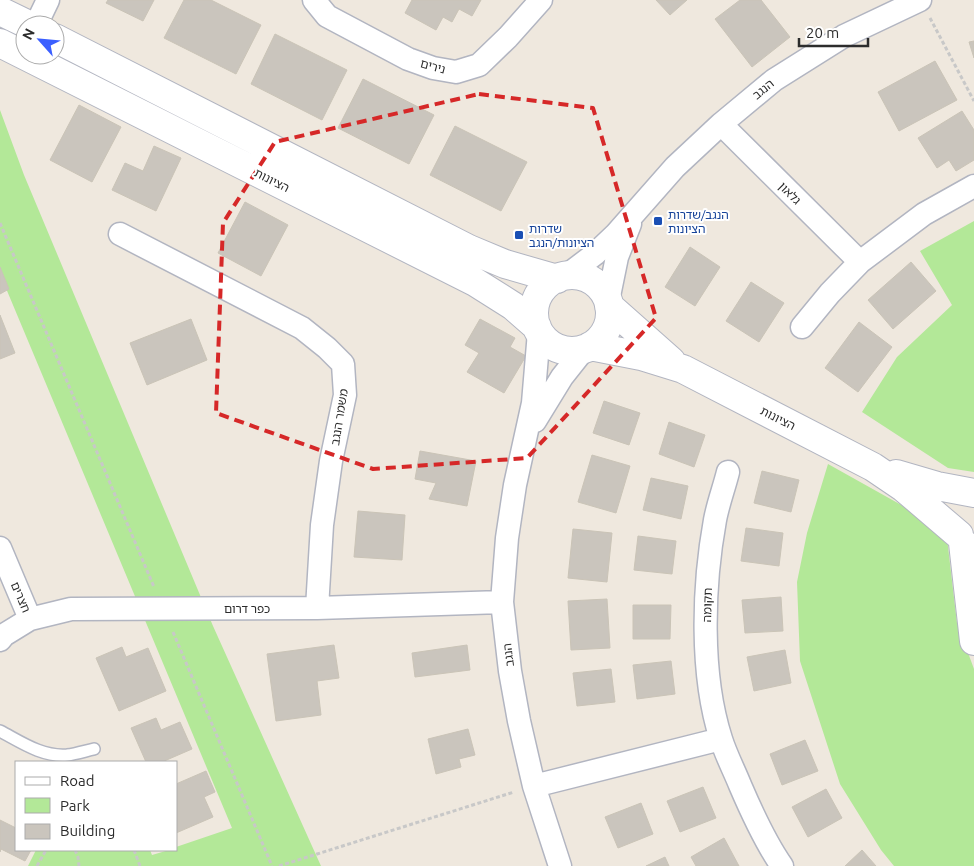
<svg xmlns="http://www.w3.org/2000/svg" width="974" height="866" viewBox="0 0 974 866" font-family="Ubuntu,'Noto Sans Hebrew',sans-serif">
	<rect width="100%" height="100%" fill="#efe8de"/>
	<!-- green -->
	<path fill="#b3e898" d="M0,110L24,175L213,626L321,866H28L36,850H150L152,855L169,850H176V847L232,828L0,274Z
		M974,221V472L948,468L862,412L897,357L952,305L920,251Z
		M828,464L946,530L957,623L974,669V866H894L881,850L840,784L800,661L797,582L807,533Z"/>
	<!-- building -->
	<path fill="#cac5bd" stroke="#cac4b7" d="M108,0H154L143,21L106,3Z
		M184,0H211L261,25L236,74L164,38Z
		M412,0H481L472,16L459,9L452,22L443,17L436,30L405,13Z
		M656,0H687L670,15Z
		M740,0H761L790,37L752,67L715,19Z
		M275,34L347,70L322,120L251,84Z
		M974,41V58L969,42Z
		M935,61L957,100L899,131L878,92Z
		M363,79L434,115L409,164L338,128Z
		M79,105L121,127L92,182L50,160Z
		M962,111L974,130V160L956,171L949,160L937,168L918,138Z
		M455,126L527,162L501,211L430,175Z
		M154,146L181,158L156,211L112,190L125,163L143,171Z
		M245,202L288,225L261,276L218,253Z
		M690,247L720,267L695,306L665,287Z
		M911,262L936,291L893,329L868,300Z
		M0,267L9,289L0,294Z
		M751,282L784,303L759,342L726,321Z
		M0,315L15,353L0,359Z
		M191,319L207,360L147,385L130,343Z
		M480,319L515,338L510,347L526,356L504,393L467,372L479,353L465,345Z
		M859,322L892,347L858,392L825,368Z
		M604,401L640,413L629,445L593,433Z
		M669,422L705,435L694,467L659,454Z
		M420,451L476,461L467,506L429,499L436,483L415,479Z
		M592,455L630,466L616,513L578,502Z
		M762,471L799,480L791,512L754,503Z
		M651,478L688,486L681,519L643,510Z
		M358,511L405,515L402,560L354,557Z
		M746,528L783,533L779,566L741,561Z
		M573,529L612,533L607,582L568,578Z
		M638,536L676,541L672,574L634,570Z
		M781,597L783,631L745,633L742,600Z
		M607,599L610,648L571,650L568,601Z
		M633,605H671L670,639H633Z
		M334,645L339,678L317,681L321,715L276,721L267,654Z
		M467,645L470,670L415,677L412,653Z
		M122,647L126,657L148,648L166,691L119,711L96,658Z
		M785,650L791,683L754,691L747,657Z
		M671,661L675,694L637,699L633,665Z
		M611,669L615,702L577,706L573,673Z
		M156,718L161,730L180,722L192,749L162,762H146L131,728Z
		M468,729L475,755L459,759L461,767L436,774L428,739Z
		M805,740L818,771L782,785L770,754Z
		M206,771L215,792L204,797L213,817L176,833V784Z
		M703,787L716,818L680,832L667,801Z
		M826,789L842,818L808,837L792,807Z
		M641,803L653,834L618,848L605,817Z
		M0,820L16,828V850H31L25,861L1,849L0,852Z
		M724,838L739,866H696L691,857Z
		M862,850L876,866H845Z
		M665,857L669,866H646Z"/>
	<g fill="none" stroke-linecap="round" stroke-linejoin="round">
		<defs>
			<path id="lane" d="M0,731C21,742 42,757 67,755C76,754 85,751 94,749"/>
			<path id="street" d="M314,0L327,16L408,59L433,68L456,72L479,65L508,37L541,0
				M36,25L48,0
				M721,124L860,262
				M120,234L302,328L327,348L343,364L345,395L331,461L322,525L317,608
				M566,276L595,254L616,234L675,167L721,124L774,80L844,36L920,0
				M608,301L617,257L630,224
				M802,327L830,293L860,262L924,214L974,186
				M539,332L533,403L515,485L507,538L502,602L510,671L519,721L534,786L560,866
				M535,421L562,377L585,348
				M728,472C724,488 718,504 715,520C703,586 700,674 721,739C726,755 734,770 740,785C752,813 765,842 782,866
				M0,548L30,619
				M0,640L4,635L30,619L71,609L317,608L502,602
				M534,786L721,739"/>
			<path id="secondary" d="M0,11L29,25
				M55,38L469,249L505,264L557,279
				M0,43L475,282L513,306L537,327
				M534 313a38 38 0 1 1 76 0a38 38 0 1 1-76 0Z
				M609,306L671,361
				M590,346L641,356L683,369L873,467L904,488L959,535
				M896,474L937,486L974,493
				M963,543L974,641"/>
		</defs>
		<!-- lane casing -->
		<use href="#lane" stroke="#b2b5c1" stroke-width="14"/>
		<!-- street casing -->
		<use href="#street" stroke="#b2b5c1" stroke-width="25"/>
		<!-- secondary casing -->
		<use href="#secondary" stroke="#b2b5c1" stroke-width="30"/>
		<!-- path -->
		<path stroke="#c8c8c8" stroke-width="3" stroke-dasharray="4 2.5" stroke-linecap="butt" d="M930,18L974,101
			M0,223L154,587
			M173,632L272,866
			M75,850L78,857L79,866
			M134,850L140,866
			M37,866L46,850
			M279,866L514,792"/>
		<!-- lane -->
		<use href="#lane" stroke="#fff" stroke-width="11"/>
		<!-- street -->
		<use href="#street" stroke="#fff" stroke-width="22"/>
		<!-- secondary -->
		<use href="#secondary" stroke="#fff" stroke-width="28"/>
	</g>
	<!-- marked area -->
	<path fill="none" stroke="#d62828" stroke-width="4" stroke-dasharray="10 6" stroke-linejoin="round" d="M479,94L593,108L656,318L527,458L373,469L216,413L223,223L275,142Z"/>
	<!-- markers -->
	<g fill="#1a4fb4" stroke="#fff" stroke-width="2">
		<rect x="653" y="216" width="10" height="10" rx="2.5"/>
		<rect x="514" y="230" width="10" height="10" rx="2.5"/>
	</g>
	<g text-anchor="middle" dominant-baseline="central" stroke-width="4" stroke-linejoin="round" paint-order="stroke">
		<!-- street labels -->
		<g font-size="12" fill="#2c2c2c" stroke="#fff">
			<text transform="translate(433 66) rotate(15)">נירים</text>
			<text transform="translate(763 89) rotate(-39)">הנגב</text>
			<text transform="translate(272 180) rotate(27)">הציונות</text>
			<text transform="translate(790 193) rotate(45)">גלאון</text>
			<text transform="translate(339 417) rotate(-81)">משמר הנגב</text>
			<text transform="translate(778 418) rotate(27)">הציונות</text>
			<text transform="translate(21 597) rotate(67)">חצרים</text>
			<text transform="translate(707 605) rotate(-88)">תקומה</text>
			<text x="247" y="608">כפר דרום</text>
			<text transform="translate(508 655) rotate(-97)">הנגב</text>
		</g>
		<!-- transit labels -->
		<g font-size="12" fill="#164399" stroke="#fff" text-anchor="start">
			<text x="668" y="214">הנגב/שדרות<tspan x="668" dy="14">הציונות</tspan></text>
			<text x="529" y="228">שדרות<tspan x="529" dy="14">הציונות/הנגב</tspan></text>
		</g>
	</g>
	<!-- legend -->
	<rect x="15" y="761" width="162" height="90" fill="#ffffff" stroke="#ababab"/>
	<rect x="25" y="777" width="25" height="8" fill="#ffffff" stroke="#ababab"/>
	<text x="60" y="786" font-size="15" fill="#2c2c2c">Road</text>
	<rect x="25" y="798" width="25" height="15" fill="#b3e898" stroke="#ababab"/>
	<text x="60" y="811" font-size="15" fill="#2c2c2c">Park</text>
	<rect x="25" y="824" width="25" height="15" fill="#cac5bd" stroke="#ababab"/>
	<text x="60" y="836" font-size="15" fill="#2c2c2c">Building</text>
	<!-- north arrow -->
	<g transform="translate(40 40) rotate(297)"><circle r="24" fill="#ffffff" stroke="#ababab"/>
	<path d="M0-4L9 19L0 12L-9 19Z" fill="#3b5fff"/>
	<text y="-8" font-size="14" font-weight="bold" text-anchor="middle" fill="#2c2c2c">N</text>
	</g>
	<!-- scale -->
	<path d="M799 38v8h69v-8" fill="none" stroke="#2c2c2c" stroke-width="2.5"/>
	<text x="806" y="38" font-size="15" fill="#2c2c2c" stroke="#ffffff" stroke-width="4" paint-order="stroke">20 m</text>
</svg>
